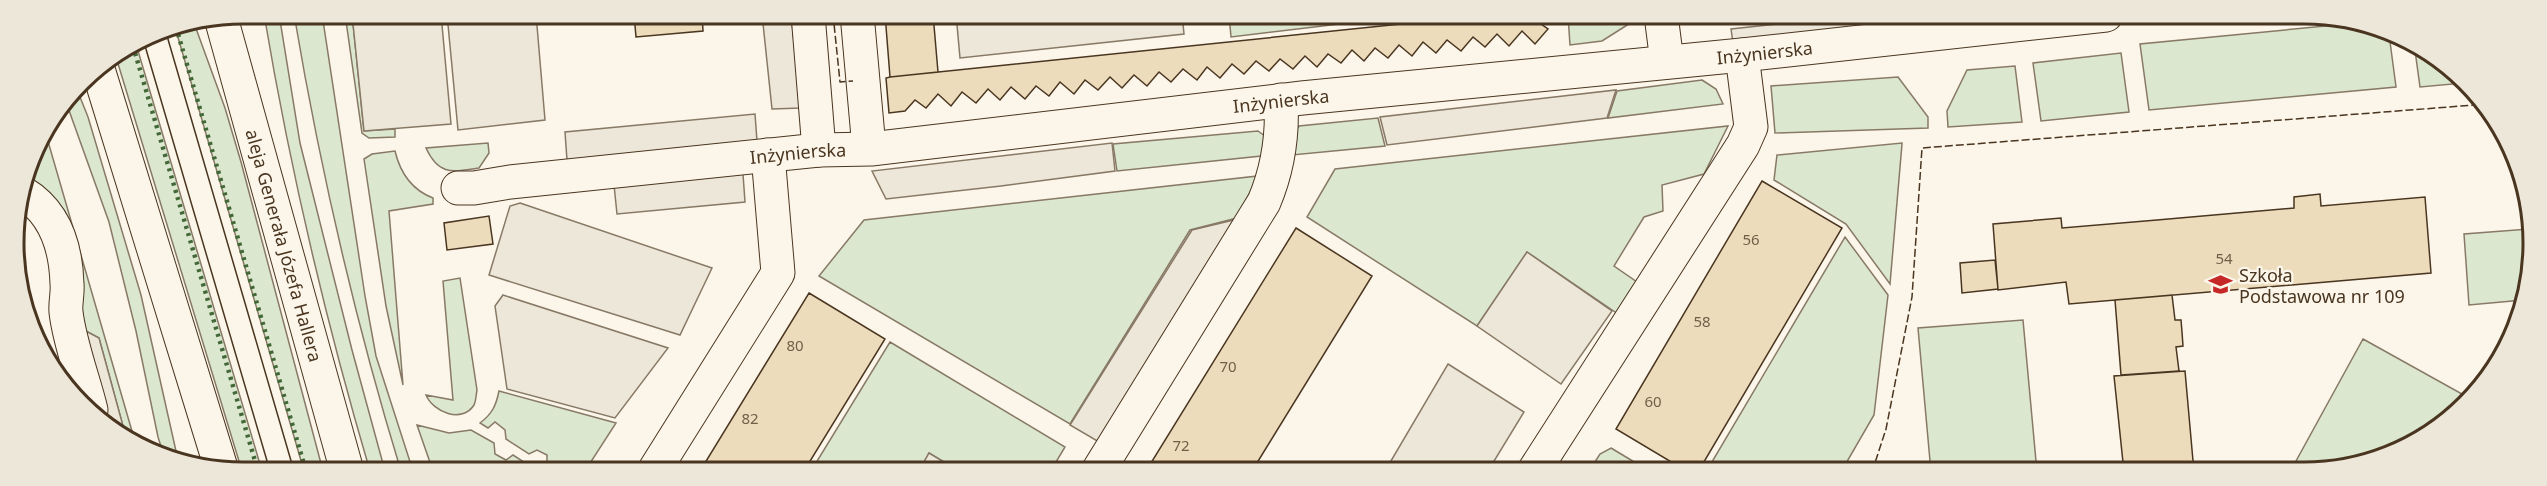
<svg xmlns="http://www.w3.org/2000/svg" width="2547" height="486" viewBox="0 0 2547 486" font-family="'Noto Sans',sans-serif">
	<rect width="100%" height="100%" fill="#fbf6e9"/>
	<!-- green -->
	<path fill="#dce7d0" stroke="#887966" stroke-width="1.5" d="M264,14H279L300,143L352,350L385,471H370C325,319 290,169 264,14Z
		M294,14H322L365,296L376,356L413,471H401C355,321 320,168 294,14Z
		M345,14H352L364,131L395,129V137L369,138L362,133Z
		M1229,14L1415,15L1231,37Z
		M1568,15H1632V22L1602,41L1570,45Z
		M194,23L225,108L241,162L323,471H304L175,27Z
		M2357,23L2389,34L2396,87L2149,110L2140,44Z
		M2414,43L2418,44L2464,83L2420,87Z
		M136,44L262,471H242L116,57Z
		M2121,53L2129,112L2041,121L2033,63Z
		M2015,66L2022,122L1948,127L1947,111L1967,70Z
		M1898,77L1928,117V128L1775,133L1771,86Z
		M1702,80L1716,89L1723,104L1608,118L1617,91Z
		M76,87L88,117L141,295L178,460L164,456L158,437L136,331L109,222L66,102Z
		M1378,118L1385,146L1292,155L1295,132L1299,126Z
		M1728,126L1704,174L1662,185L1663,211L1644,217L1614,266L1637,282L1618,314L1527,252L1477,326L1307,217L1335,169Z
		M45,131L136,445L126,437L99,338L82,329C83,260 85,224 28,176L37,142Z
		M1258,131L1269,139L1271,155L1117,171L1113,144Z
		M488,143L489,153L479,168C452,172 439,176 426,148Z
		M1902,143V144L1890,284L1846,224L1774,180L1777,155Z
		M395,151C400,172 412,190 433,198V204L389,211L403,385L386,306L364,159L372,154Z
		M1258,176L1237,218L1190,230L1070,424L819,276L864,220Z
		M2529,229L2532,273L2523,300L2469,305L2464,234Z
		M1845,237L1888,295L1874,415L1841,472H1706Z
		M460,278L477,390C476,395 476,401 474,405C462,424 433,412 426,395L453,400L443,281Z
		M2023,320L2037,472H1931L1918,328Z
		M2363,339L2471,399L2466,406L2405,449L2319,472H2290Z
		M890,342L1065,447L1053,467L959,471L929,453L919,471H811Z
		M499,391L616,423L585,471H558L547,465V455L537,450L529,454L506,439L505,430L495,422L488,428L480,423C492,414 496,406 499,391Z
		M417,425L449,433L471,430L494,443L495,454L506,460L513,455L524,462L522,471H433Z
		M1611,448L1651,472L1589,471L1600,454Z"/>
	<!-- parking -->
	<path fill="#ede7d9" stroke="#887966" stroke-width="1.5" d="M352,14H441L451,124L364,131Z
		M447,14H536L545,120L458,130Z
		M762,14H791L801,108L772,109Z
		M956,14H1182L1184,34L960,58Z
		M1860,15H1988L1733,43L1731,29Z
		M1616,90L1607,118L1387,145L1380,117Z
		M755,114L757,141L567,160L565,132Z
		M1112,143L1115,171L1001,186L886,199L872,171Z
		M743,174L745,202L617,214L614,185Z
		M520,203L712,268L680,335L489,275L510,206Z
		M1238,219L1099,442L1070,425L1192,230Z
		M1527,252L1612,311L1561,384L1477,326Z
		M503,295L668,348L615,418L507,389L495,306Z
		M82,329L99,338L126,437L106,422Z
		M1448,364L1524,412L1488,471H1385Z
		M929,453L959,471H919Z"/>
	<!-- building -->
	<path fill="#ecdcbc" stroke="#4a3520" stroke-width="1.5" d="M634,14H702L703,31L636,37Z
		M885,14H933L938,72L890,77Z
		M1488,15H1539L1541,24L1548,29L1535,44L1522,31L1509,46L1497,34L1485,47L1473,37L1461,51L1447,40L1436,53L1423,42L1412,56L1399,45L1388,58L1375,48L1364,61L1352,50L1341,63L1328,54L1317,67L1305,56L1293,69L1280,59L1269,71L1256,61L1244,74L1232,64L1220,78L1207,67L1197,80L1183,69L1171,82L1159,72L1147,86L1134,75L1122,88L1110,77L1098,90L1085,80L1074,94L1060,82L1049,96L1036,86L1025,99L1011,87L1000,100L988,89L976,103L962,92L951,106L938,94L926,108L915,100L905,111L889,113L886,78L890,77Z
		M1762,181L1842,228L1698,472H1688L1616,429Z
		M2320,194L2321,206L2425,197L2431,273L2069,304L2066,282L1998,290L1993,224L2061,218L2062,228L2157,220L2294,208V197Z
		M489,216L493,244L447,250L444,223Z
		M1296,228L1372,276L1252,471H1146Z
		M1995,260L1998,289L1962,293L1960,263Z
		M809,293L885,339L804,471H700Z
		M2172,295L2175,320H2181L2182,332L2183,346L2176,347L2179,371L2121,375L2115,300Z
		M2185,371L2194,472H2124L2114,376Z"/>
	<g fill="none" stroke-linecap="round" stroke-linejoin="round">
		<defs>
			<g id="minor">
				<path d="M808,14L819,150"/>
				<path d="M857,14L869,148"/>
				<path d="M1661,15L1667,62"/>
				<path id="s1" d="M458,188H474L510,182L819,150L871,149L1302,98L1742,55L2106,15"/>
				<path d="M23,193C56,213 66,248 67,284C68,293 65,303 66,312C69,341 84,381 91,410"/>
				<path d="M654,471L778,273L768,155"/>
				<path d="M1098,471L1264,202C1278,169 1283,136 1281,100"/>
				<path d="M1534,471L1743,145L1751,127L1742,55"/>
			</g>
			<g id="major">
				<path id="s2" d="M221,18L347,471"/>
				<path d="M98,69L222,471"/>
			</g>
		</defs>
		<!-- minor casing -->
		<use href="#minor" stroke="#4a3520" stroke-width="35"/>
		<!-- major casing -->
		<use href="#major" stroke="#4a3520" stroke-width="35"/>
		<!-- minor -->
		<use href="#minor" stroke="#fbf6e9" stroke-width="33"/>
		<!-- major -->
		<use href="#major" stroke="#fbf6e9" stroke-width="33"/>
		<!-- tram -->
		<path stroke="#4a3520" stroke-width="1.5" d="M165,29L294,471
			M143,39L270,471"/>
		<!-- hedge -->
		<path stroke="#436837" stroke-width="4.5" stroke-dasharray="3 4.5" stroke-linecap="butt" d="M176,27L306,471
			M133,46L258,471"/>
		<!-- fence -->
		<path stroke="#4a3520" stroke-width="1.5" stroke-dasharray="8 3" stroke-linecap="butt" d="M833,14L840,82L853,81
			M1872,472L1886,429L1912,297L1922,148L2487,104"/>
		<!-- wall -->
		<path stroke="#4a3520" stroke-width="3" d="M702,15L723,14"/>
	</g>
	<!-- icons -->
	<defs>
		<symbol id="school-bare" viewBox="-9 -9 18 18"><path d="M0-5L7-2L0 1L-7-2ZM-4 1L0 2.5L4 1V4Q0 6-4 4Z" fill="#c62828" stroke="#fbf6e9" stroke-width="2.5" paint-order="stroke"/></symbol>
	</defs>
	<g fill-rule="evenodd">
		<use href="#school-bare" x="2204" y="268" width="33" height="33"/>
	</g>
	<g text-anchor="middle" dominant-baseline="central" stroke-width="4.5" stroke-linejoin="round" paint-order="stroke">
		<!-- number labels -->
		<g font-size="15" fill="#725f47">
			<text x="1751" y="239">56</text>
			<text x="2224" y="258">54</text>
			<text x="1702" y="321">58</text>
			<text x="795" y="345">80</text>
			<text x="1228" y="366">70</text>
			<text x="1653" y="401">60</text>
			<text x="750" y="418">82</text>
			<text x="1181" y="445">72</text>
		</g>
		<!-- street labels -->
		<g font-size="18" fill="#4a3520" stroke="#fbf6e9">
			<text stroke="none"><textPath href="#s1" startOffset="1314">Inżynierska</textPath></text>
			<text stroke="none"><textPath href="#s1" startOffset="828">Inżynierska</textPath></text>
			<text stroke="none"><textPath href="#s1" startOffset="342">Inżynierska</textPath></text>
			<text stroke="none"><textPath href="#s2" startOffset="236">aleja Generała Józefa Hallera</textPath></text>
		</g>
		<!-- poi labels -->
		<g font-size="18" fill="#4a3520" stroke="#fbf6e9" text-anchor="start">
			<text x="2239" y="275">Szkoła<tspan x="2239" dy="21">Podstawowa nr 109</tspan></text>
		</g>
	</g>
	<!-- crop -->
	<path d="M0 0H2547V486H0ZM243 24H2304A219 219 0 0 1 2523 243V243A219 219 0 0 1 2304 462H243A219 219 0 0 1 24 243V243A219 219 0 0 1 243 24Z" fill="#ede7d9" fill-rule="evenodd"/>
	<path fill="none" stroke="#4a3520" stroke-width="3" d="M243 24H2304A219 219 0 0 1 2523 243V243A219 219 0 0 1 2304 462H243A219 219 0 0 1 24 243V243A219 219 0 0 1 243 24Z"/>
</svg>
